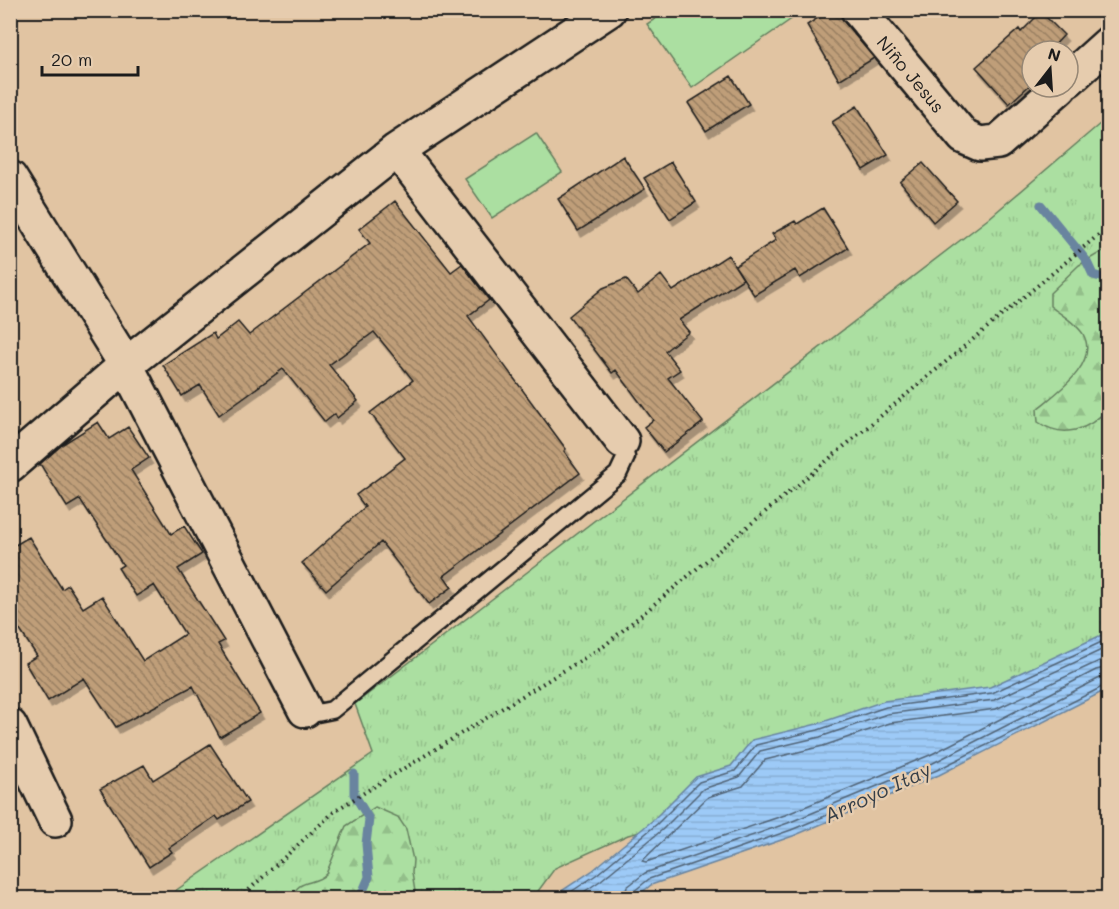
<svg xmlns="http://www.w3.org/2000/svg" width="1119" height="909" viewBox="0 0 1119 909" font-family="Mali,sans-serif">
	<defs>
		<pattern id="grass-tufts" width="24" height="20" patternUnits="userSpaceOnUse" patternTransform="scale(1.5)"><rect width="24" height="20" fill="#abdfa1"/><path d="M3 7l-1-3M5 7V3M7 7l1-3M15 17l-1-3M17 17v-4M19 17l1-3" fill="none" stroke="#93bf8a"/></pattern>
		<pattern id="forest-firs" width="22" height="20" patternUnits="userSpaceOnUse" patternTransform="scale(1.5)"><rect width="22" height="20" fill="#abdfa1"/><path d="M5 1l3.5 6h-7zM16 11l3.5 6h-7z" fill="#93bf8a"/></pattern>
		<pattern id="water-rules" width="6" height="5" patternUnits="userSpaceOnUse" patternTransform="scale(1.5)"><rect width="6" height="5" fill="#9dcaf7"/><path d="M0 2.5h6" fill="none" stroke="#87add3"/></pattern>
		<pattern id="building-back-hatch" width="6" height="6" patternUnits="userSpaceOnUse" patternTransform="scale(1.5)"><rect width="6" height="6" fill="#bf9e79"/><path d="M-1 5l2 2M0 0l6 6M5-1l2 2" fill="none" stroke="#9a8062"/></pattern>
		<filter id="shadow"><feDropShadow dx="3.5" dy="6" stdDeviation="0" flood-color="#0004"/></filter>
	</defs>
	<rect width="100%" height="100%" fill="#e1c4a2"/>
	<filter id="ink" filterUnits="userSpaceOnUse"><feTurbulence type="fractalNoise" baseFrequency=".0167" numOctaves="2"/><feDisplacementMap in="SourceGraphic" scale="12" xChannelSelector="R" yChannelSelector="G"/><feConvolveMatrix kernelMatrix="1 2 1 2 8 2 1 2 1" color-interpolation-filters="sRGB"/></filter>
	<g filter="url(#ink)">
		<!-- grass -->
		<path fill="url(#grass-tufts)" stroke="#647e5e" stroke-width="1.5" d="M1108,117V648L740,808L628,835L555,868L533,898H165L373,754L355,704L988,219Z"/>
		<!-- forest -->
		<path fill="url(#forest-firs)" stroke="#647e5e" stroke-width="1.5" d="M1108,248V408C1089,431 1063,439 1038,422L1037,409C1056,393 1100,364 1083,334C1076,323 1060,314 1050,306V293L1079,265Z
			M375,807L398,817L406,829L413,860L412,873L416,898H293C296,878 315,886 326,874L346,826Z"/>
		<!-- pitch -->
		<path fill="#abdfa1" stroke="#647e5e" stroke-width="1.5" d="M667,11V10L803,11L692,88L647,24Z
			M536,133L562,172L492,218L465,179Z"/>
		<!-- water -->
		<path fill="url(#water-rules)" stroke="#69849f" stroke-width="1.5" d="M1108,632V689L939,775L793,836L651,885L635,898H551L592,871L653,820L696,777L731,766L752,740L817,724L884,701L990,687Z"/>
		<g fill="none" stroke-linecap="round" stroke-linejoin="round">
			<!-- shore -->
			<path stroke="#506274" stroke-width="1.5" d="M1108,657L996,709L890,723L823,746L765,760L743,786L708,797L642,861L646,862L785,815L930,755L1096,670L1108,667
				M562,898L596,875L657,824L699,782L735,771L756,745L818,730L886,707L992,693L1108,639
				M575,898L600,881L662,830L703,789L739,777L760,751L820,737L887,714L994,700L1108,647
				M624,898L627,887L645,873L788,823L933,763L1100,678L1108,676
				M631,898L633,892L649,879L791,830L937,770L1108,684"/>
			<!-- stream -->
			<path stroke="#69849f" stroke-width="9" d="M1041,205L1086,260L1093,275L1108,279
				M354,774V794L369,819L366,844L369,877L360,898"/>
		</g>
		<!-- building -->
		<path fill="url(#building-back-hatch)" stroke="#1c1c1c" stroke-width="1.5" filter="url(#shadow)" d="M830,10H840L844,22L874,58L839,80L807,25Z
			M1041,12L1064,35L1049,51H1032V83L1009,104L976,67L1019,29L1021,32Z
			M731,76L749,104L706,131L688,103Z
			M857,106L888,155L863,170L832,122Z
			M623,156L645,189L578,231L558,199Z
			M671,162L696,202L670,219L644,178Z
			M923,163L957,201L933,222L900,182Z
			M395,201L451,272L462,264L489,300L468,316L566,449L564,451L580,473L444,576L452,587L429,604L381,542L326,590L302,563L365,507L356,495L405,458L370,413L413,380L374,332L329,365L358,401L337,418L335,414L325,422L283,369L219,415L200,385L182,396L163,365L213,333L216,339L238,322L249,335L370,243L359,229Z
			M823,208L848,248L800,278L795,270L754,295L735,266L776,240L772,234L795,221L797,224Z
			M728,255L743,279L679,320L689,332L665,351L680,370L668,378L703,422L664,452L644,427L653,420L616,370L612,373L569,316L603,288L626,279L638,294L661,275L673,291Z
			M98,422L109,439L128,427L149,458L131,470L171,534L184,526L202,554L178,569L224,641L218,644L260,713L220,737L193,686L116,727L84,678L48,701L25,663L37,656L10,615V548L29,537L62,589L68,585L83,608L102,596L143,661L185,634L154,585L136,596L118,568L123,565L80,499L67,507L40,464L63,444Z
			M210,744L248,802L219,820L216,816L169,848L172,852L149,867L100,789L144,765L153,780Z"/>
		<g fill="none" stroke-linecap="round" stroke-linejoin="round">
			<defs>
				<path id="lane" d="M305,710L317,713L332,710L618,474L626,457L622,441"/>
				<path id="street" d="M858,10L964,137L980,144L998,142L1060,87
					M1068,80L1108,44
					M397,150L622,441
					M10,178L126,365L305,710
					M10,465L126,365L397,150L609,10
					M10,726L55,820"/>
			</defs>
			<!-- lane casing -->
			<use href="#lane" stroke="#1c1c1c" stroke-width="21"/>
			<!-- street casing -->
			<use href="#street" stroke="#1c1c1c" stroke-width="38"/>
			<!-- path -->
			<path stroke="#1c1c1c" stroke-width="4" stroke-dasharray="1.5 4.5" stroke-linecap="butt" d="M240,898L336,810L604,646L1108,227"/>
			<!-- lane -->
			<use href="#lane" stroke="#e6ccae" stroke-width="16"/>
			<!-- street -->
			<use href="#street" stroke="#e6ccae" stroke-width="33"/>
		</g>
	</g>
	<g text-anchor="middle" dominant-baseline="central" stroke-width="5" stroke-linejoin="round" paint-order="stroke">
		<!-- street labels -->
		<g font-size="18" fill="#1c1c1c" stroke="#e6ccae">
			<text transform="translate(911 74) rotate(50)">Niño Jesus</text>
		</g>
		<!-- water labels -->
		<g font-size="20" font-style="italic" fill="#363f48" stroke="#e6ccae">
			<text transform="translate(877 792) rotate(-25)">Arroyo Itay</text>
		</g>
	</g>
	<!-- margin -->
	<rect width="1119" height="909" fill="none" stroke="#e6ccae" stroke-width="36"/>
	<rect x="18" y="18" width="1083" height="873" fill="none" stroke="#1c1c1c" stroke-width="2" filter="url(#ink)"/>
	<!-- north arrow -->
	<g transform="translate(1050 69) rotate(17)"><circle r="28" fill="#e6ccae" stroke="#958674" stroke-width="1.5"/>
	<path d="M0-4.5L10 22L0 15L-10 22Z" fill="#1c1c1c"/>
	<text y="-9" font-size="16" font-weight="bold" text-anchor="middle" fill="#1c1c1c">N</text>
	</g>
	<!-- scale -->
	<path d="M42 66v9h96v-9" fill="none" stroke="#1c1c1c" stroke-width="3"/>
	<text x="51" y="66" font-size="18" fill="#1c1c1c" stroke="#e6ccae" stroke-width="4.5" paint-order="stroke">20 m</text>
</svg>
